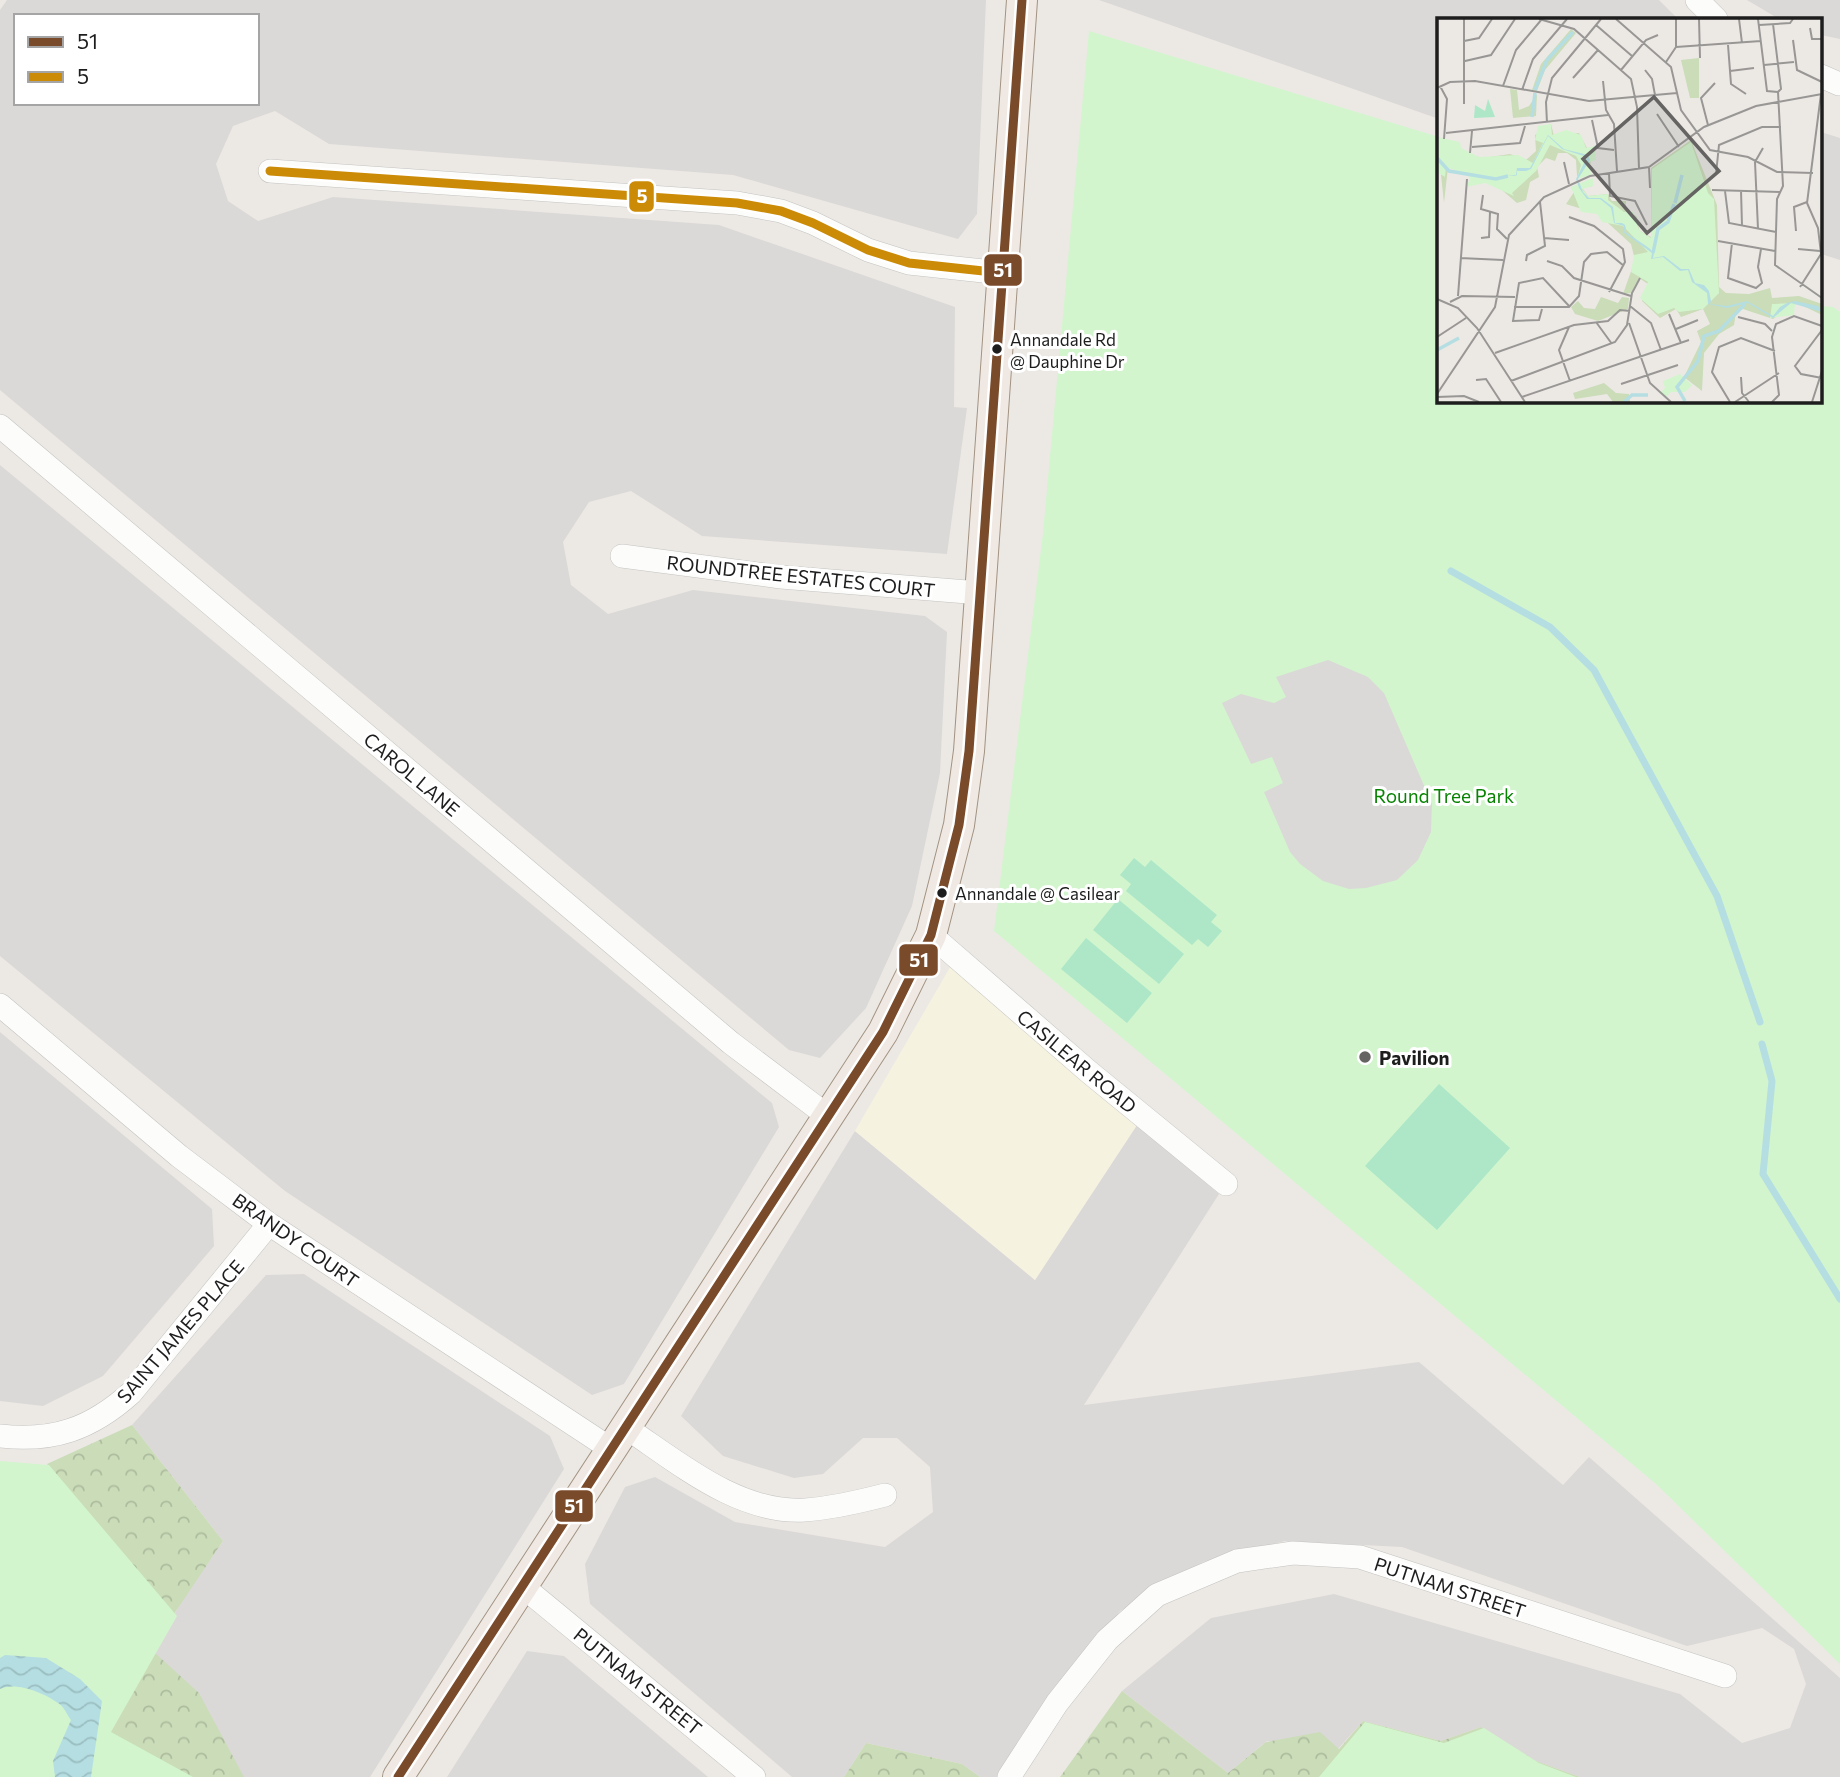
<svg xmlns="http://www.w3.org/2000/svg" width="1840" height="1777" viewBox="0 0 1840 1777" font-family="Commissioner,sans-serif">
	<defs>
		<pattern id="forest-crowns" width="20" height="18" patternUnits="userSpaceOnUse" patternTransform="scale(1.75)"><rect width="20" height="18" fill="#cadcb8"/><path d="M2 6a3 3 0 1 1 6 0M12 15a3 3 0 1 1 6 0" fill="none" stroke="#adbc9e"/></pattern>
		<pattern id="water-waves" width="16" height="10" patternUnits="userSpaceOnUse" patternTransform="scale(1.75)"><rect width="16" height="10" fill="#b5dee2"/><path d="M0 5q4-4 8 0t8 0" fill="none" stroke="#9bbec1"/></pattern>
	</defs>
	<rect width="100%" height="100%" fill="#ece9e5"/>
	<!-- residential -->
	<path fill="#dbd9d7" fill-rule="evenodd" d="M7,0H986L977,214L958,239L733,175L329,144L275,111L233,126L216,164L228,201L258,221L333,197L719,225L955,307L954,407L967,408L947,554L702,536L631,491L589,502L563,542L571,585L608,614L693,590L925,616L947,632L940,773L912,906L866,1008L820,1058L789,1050L0,390V10ZM16,16H257V103H16Z
		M1099,0H1659L1678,19H1439V119Z
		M1747,0H1840V39L1821,35V19H1779Z
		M1821,132L1840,138V260L1821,254Z
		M0,465L772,1103L779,1127L624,1384L592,1395L285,1191L0,956Z
		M0,1032L212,1209L214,1246L103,1376L43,1406L0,1401Z
		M1137,1125L1219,1194L1084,1405L1419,1362L1563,1485L1589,1457L1840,1678V1777H1580L1536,1761L1481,1727L1441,1741L1363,1721L1338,1749L1267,1741L1228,1773L1122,1691L1211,1618L1334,1594L1680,1694L1742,1743L1790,1728L1806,1684L1794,1649L1762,1628L1687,1646L1402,1547L1285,1541L1203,1562L1120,1611L997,1777H980L962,1764L866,1743L844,1777H792L590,1604L585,1564L625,1487L655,1477L735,1522L885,1547L933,1512L930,1467L897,1438H863L823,1474L794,1478L723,1456L681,1416L855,1131L1035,1280Z
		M304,1274L550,1436L564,1469L370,1777H192L108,1731L183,1599L223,1541L132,1425L266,1275Z
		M527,1651L564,1656L708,1777H447Z"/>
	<!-- education -->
	<path fill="#f6f2e0" d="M952,964L1137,1125L1035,1280L855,1131Z"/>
	<!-- forest -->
	<path fill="url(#forest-crowns)" d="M132,1425L223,1541L174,1614L47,1464Z
		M74,1579L199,1693L244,1777H0Z
		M1122,1691L1228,1773L1266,1742L1320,1732L1339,1749L1363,1721L1441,1741L1481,1727L1536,1761L1580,1777H1060Z
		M866,1743L962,1764L980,1777H844Z"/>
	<!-- park -->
	<path fill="#d2f5cd" d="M1089,31L1439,137V401H1821V306L1833,307L1840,312V1664L1656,1484L994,931L1043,533Z
		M0,1461L49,1465L177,1616L111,1732L193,1777H0Z
		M1365,1722L1444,1743L1484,1728L1539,1763L1576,1777H1319Z"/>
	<!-- pitch -->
	<path fill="#ade7c7" d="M1134,858L1145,867L1151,860L1217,915L1211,922L1222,931L1208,947L1198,939L1192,945L1126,891L1131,884L1120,875Z
		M1118,899L1184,954L1159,984L1093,930Z
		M1086,938L1152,993L1127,1023L1061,969Z
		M1439,1084L1510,1148L1437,1230L1365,1166Z"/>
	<!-- parking -->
	<path fill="#dad9d7" d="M1328,660L1368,677L1384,693L1432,804L1431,832L1418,860L1397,880L1366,888L1349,889L1323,881L1300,864L1290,852L1264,792L1283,783L1272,757L1251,764L1222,703L1241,694L1274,703L1286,697L1276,677Z"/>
	<!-- water -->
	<path fill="url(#water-waves)" d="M5,1655L46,1658L80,1679L102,1701L91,1777H55L53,1761L71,1720C67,1715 64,1706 58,1703C45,1693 15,1681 0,1689V1658Z"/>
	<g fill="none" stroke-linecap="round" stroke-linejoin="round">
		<!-- stream -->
		<path stroke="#b5dee2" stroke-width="7" d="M1451,571L1550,627L1594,670L1717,896L1760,1022
			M1762,1044L1772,1081L1763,1174L1840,1299"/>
		<defs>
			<path id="minor" d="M1697,0L1716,19
				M1821,76L1839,84
				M270,171L737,203L781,211L813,223L868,250L909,263L1002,273
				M0,426L731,1043L829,1117
				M622,556L781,577L980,593
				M931,935L1089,1072L1226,1184
				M0,1005L179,1156L269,1224L611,1449
				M625,1427C678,1462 738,1514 805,1510C832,1508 858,1502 885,1495
				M0,1436C53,1442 91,1429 131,1393L269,1224
				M521,1585L754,1777
				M1009,1777L1057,1703L1107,1640L1157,1595L1237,1561L1293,1553L1360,1557L1725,1676"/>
			<path id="major" d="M398,1777L883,1032L931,935L959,825L969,751L1022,0"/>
		</defs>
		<!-- minor casing -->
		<use href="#minor" stroke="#c4c3c1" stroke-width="24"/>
		<!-- major casing -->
		<use href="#major" stroke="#a29382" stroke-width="32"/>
		<!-- minor -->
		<use href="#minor" stroke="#fcfcfb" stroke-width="23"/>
		<!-- major -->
		<use href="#major" stroke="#f0e9e3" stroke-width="30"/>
		<defs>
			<path id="bus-1" d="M398,1777L883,1032L931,935L959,825L969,751L1022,0"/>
			<path id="bus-2" d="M270,171L737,203L781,211L813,223L868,250L909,263L1002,273"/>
		</defs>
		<!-- bus-1 casing -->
		<use href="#bus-1" stroke="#fff" stroke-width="14"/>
		<!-- bus-2 casing -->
		<use href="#bus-2" stroke="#fff" stroke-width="14"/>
		<!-- bus-1 -->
		<use href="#bus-1" stroke="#7a4b2a" stroke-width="9"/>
		<!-- bus-2 -->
		<use href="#bus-2" stroke="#cb8b06" stroke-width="9"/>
	</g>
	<!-- markers -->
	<g fill="#1d1d1d" stroke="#fff" stroke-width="2.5">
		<circle cx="997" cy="349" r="6"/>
		<circle cx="942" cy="893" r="6"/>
	</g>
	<circle fill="#656463" stroke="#fff" stroke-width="2.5" cx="1365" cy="1057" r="7"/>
	<g text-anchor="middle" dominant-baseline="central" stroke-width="6" stroke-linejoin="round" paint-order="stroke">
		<!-- bus labels -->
		<g font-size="17" fill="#1d1d1d" stroke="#fff" text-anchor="start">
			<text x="1010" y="339">Annandale Rd<tspan x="1010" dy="22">@ Dauphine Dr</tspan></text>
			<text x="955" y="893">Annandale @ Casilear</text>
		</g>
		<!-- street labels -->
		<g font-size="19" fill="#1d1d1d" stroke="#fff">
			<text transform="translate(801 576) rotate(6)">ROUNDTREE ESTATES COURT</text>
			<text transform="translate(412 774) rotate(40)">CAROL LANE</text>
			<text transform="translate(1077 1061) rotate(40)">CASILEAR ROAD</text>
			<text transform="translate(296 1240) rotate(35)">BRANDY COURT</text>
			<text transform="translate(180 1331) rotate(-49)">SAINT JAMES PLACE</text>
			<text transform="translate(1450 1587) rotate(18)">PUTNAM STREET</text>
			<text transform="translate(638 1681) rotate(39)">PUTNAM STREET</text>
		</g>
		<!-- park labels -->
		<g font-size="19" fill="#088303" stroke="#fff">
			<text x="1444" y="795">Round Tree Park</text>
		</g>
		<!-- poi labels -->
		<g font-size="19" font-weight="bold" fill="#1d1d1d" stroke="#fff" text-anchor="start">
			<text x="1379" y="1057">Pavilion</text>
		</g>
	</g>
	<!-- overview -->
	<g transform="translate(1437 18)">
		<rect width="385" height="385" fill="#ece9e5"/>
		<path d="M134,11L139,15L108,52L100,73L95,72L104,46ZM262,40V80H253L244,42ZM73,71L80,72L82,92L92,88L100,76L99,98L76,100ZM114,106L117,118L142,115L150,130H156L152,154L140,158L139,142L130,135H121L118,143L109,140L100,149L102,159L93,164L89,182L80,185L59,167L11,149L7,185L0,119L19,124L26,135L46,140L73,136L89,142L99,133L98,117ZM254,122L280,187L282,269L289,275L312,276L333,270L335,280L362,278L385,286V297L360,285L336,301L306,291L299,294L297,307L282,316L267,335L265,373L247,359L264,324L260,313L273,306L266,291L244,299L239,291L223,300L205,283L211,266L202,260L194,275L186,276L198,242L194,226L161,196L129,186L137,174L134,169L156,168L145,170L151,178L171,176L175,183H189V190L200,199L202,212L214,219V150ZM164,279L181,285L185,279L192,280L191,291L161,303L138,296L134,289L141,283L147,290L158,291ZM167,365L179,375L192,376L193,384H176L170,376L138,381L136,375Z" fill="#cadcb8"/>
		<path d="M114,106L115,117L129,112L144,117L149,130L158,128L159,142L152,144L154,157L140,161L144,147L139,138L113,127L99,153L75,175L77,178L48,165L29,169L33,161L30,156L9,149L8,159L0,154V119L23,124L24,130L42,139L81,137L96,145L106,125L98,122L101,108ZM254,124L271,175L277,181L282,275L266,291L242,294L237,290L221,296L203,280L211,264L194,254L197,237L211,234L186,208L165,204L160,196L144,194L134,169L156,160V168L145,171L151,178L171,176V182L187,194H196L202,212L214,220L215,151ZM358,285L357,297L333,300L335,286ZM243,356L255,367L248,374H234L229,379L223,375L228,370L226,363Z" fill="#d2f5cd"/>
		<path d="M51,81L58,99L37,100L38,87L48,93Z" fill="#ade7c7"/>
		<path d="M111,117L127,131L151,137L153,142L141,161L146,174L152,180H164L176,189L178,205H185L188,207L189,211L187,213L212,230L217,235L216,240L227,238L244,251H252L258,265L267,267L272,273L274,283L273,286L290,288L310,283L336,298L343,289L350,285L358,283L381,288L385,294L354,285L336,300L311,285L290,290L271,286L270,275L255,264L251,252L243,253L226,239L214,241L215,235L186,214L187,208L177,205L174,190L163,181H150L142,170L139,161L150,139L125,131L111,118L94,151L89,153H80V157L78,158H70L79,157L80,150H93Z" fill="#b5dee2"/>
		<path fill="none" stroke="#b5dee2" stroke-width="3.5" d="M98,72L110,42L136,14M95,99L98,75M0,140L12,153L59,161L71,158M238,185L245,157M216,235L221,211L231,204L237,186M0,332L22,320M248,383L240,369L261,343L267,318L282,313L308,286M187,384L195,377H211"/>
		<path fill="none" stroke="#999795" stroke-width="2" d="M27,1V86M102,1L137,11L194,61L200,89L202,151M179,1L234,49L244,92L273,132L311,139L340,154L376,155M262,1L263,40M302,1L305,25M321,1L330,73L341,74M336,6L344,71L341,74L346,168L340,181L338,247L385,280M159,7L195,38M322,7L353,5L356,1M373,10L375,21H385M356,22L360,52L385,64M27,23L42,20L55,1M291,27L294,66L309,76M239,29L324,23M28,43L54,37L78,1M229,44L239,29V1M327,47L357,44M184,52L209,22L221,17M208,52L215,61L218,77M293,53L317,50M136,60L161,32M166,63L169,92L177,106L180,153M3,68L10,81L7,121M66,68L79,32L105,1M0,70L13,64L38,63L152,83L240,75M85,72L96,41L130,1M220,96L242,129M155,102L161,130L177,132M110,105L109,84L115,60L164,1M271,107L264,80L278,65M9,115L171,97M35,129L83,125L88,108M33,135L35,113M127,144L132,166M212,149L213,170M172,155L173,178L198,183L210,207M279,156L282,127L325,109H344M275,172L343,174M304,172L305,208M288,173L292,205L339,214M46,177L44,191L61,196L60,211L70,221M132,199L157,208L186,231L188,244L172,274M321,211L318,144L326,130M359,213L357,189L370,184M44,220L52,219L53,194M107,220L132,222M281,223L338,233M295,225L291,260L319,270L325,265L321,249L324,231M361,231L383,233M23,240L66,242M89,243L90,237L108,228L103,184M110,243L125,248L137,260L194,278M363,269L384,236L381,210L370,185L384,76M21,278L30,161M0,281L21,290L40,310L88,384M13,284L25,278L78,279M193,288L214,305L224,332M77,289H132L142,278L147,244L154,236L170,234L187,248M105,291L102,302L76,303L82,265L106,260L133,289M232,296L244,325M301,299L328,306L335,313M159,304L175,326M192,305L213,365L234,384M132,309L122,332L133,363M239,311L261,302M385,312L358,348L364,356L385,360M0,319L29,300M58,335L137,307L171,303L183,292L193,293M304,359L305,375L312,384M39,362L49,361L64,384M74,363L178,324L190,307L195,275L203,260M184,366L241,347M0,376L58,289L72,217L107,179L153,158L212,149L267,109L319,88L385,76M0,379L27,378L42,384M85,379L252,322M293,384L275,354L282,329L304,320L338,333M298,384L342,355M335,384L342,377L335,319L339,306L357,298L385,308M375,384L385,353"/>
		<path fill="#656463" fill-opacity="0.15" stroke="#656463" stroke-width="3.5" d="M217,79L282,153L210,215L146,141Z"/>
		<rect width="385" height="385" fill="none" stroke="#1d1d1d" stroke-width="3.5"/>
	</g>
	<g stroke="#fff" stroke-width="2.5">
		<rect x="628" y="180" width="27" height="33" rx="7" fill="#cb8b06"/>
		<rect x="983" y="253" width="40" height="34" rx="7" fill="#7a4b2a"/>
		<rect x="898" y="943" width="41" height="34" rx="7" fill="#7a4b2a"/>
		<rect x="554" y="1489" width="40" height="34" rx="7" fill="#7a4b2a"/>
	</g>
	<g font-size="19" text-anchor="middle" font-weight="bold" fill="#fff">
		<text x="642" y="203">5</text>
		<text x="1003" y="277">51</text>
		<text x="919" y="967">51</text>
		<text x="574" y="1513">51</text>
	</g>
	<!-- legend -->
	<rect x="14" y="14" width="245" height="91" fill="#ffffff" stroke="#a5a5a5" stroke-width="2"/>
	<rect x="28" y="37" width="35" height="10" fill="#7a4b2a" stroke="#a5a5a5" stroke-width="2"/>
	<text x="77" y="49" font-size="21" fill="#1d1d1d">51</text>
	<rect x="28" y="72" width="35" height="10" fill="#cb8b06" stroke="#a5a5a5" stroke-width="2"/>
	<text x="77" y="84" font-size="21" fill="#1d1d1d">5</text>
</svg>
